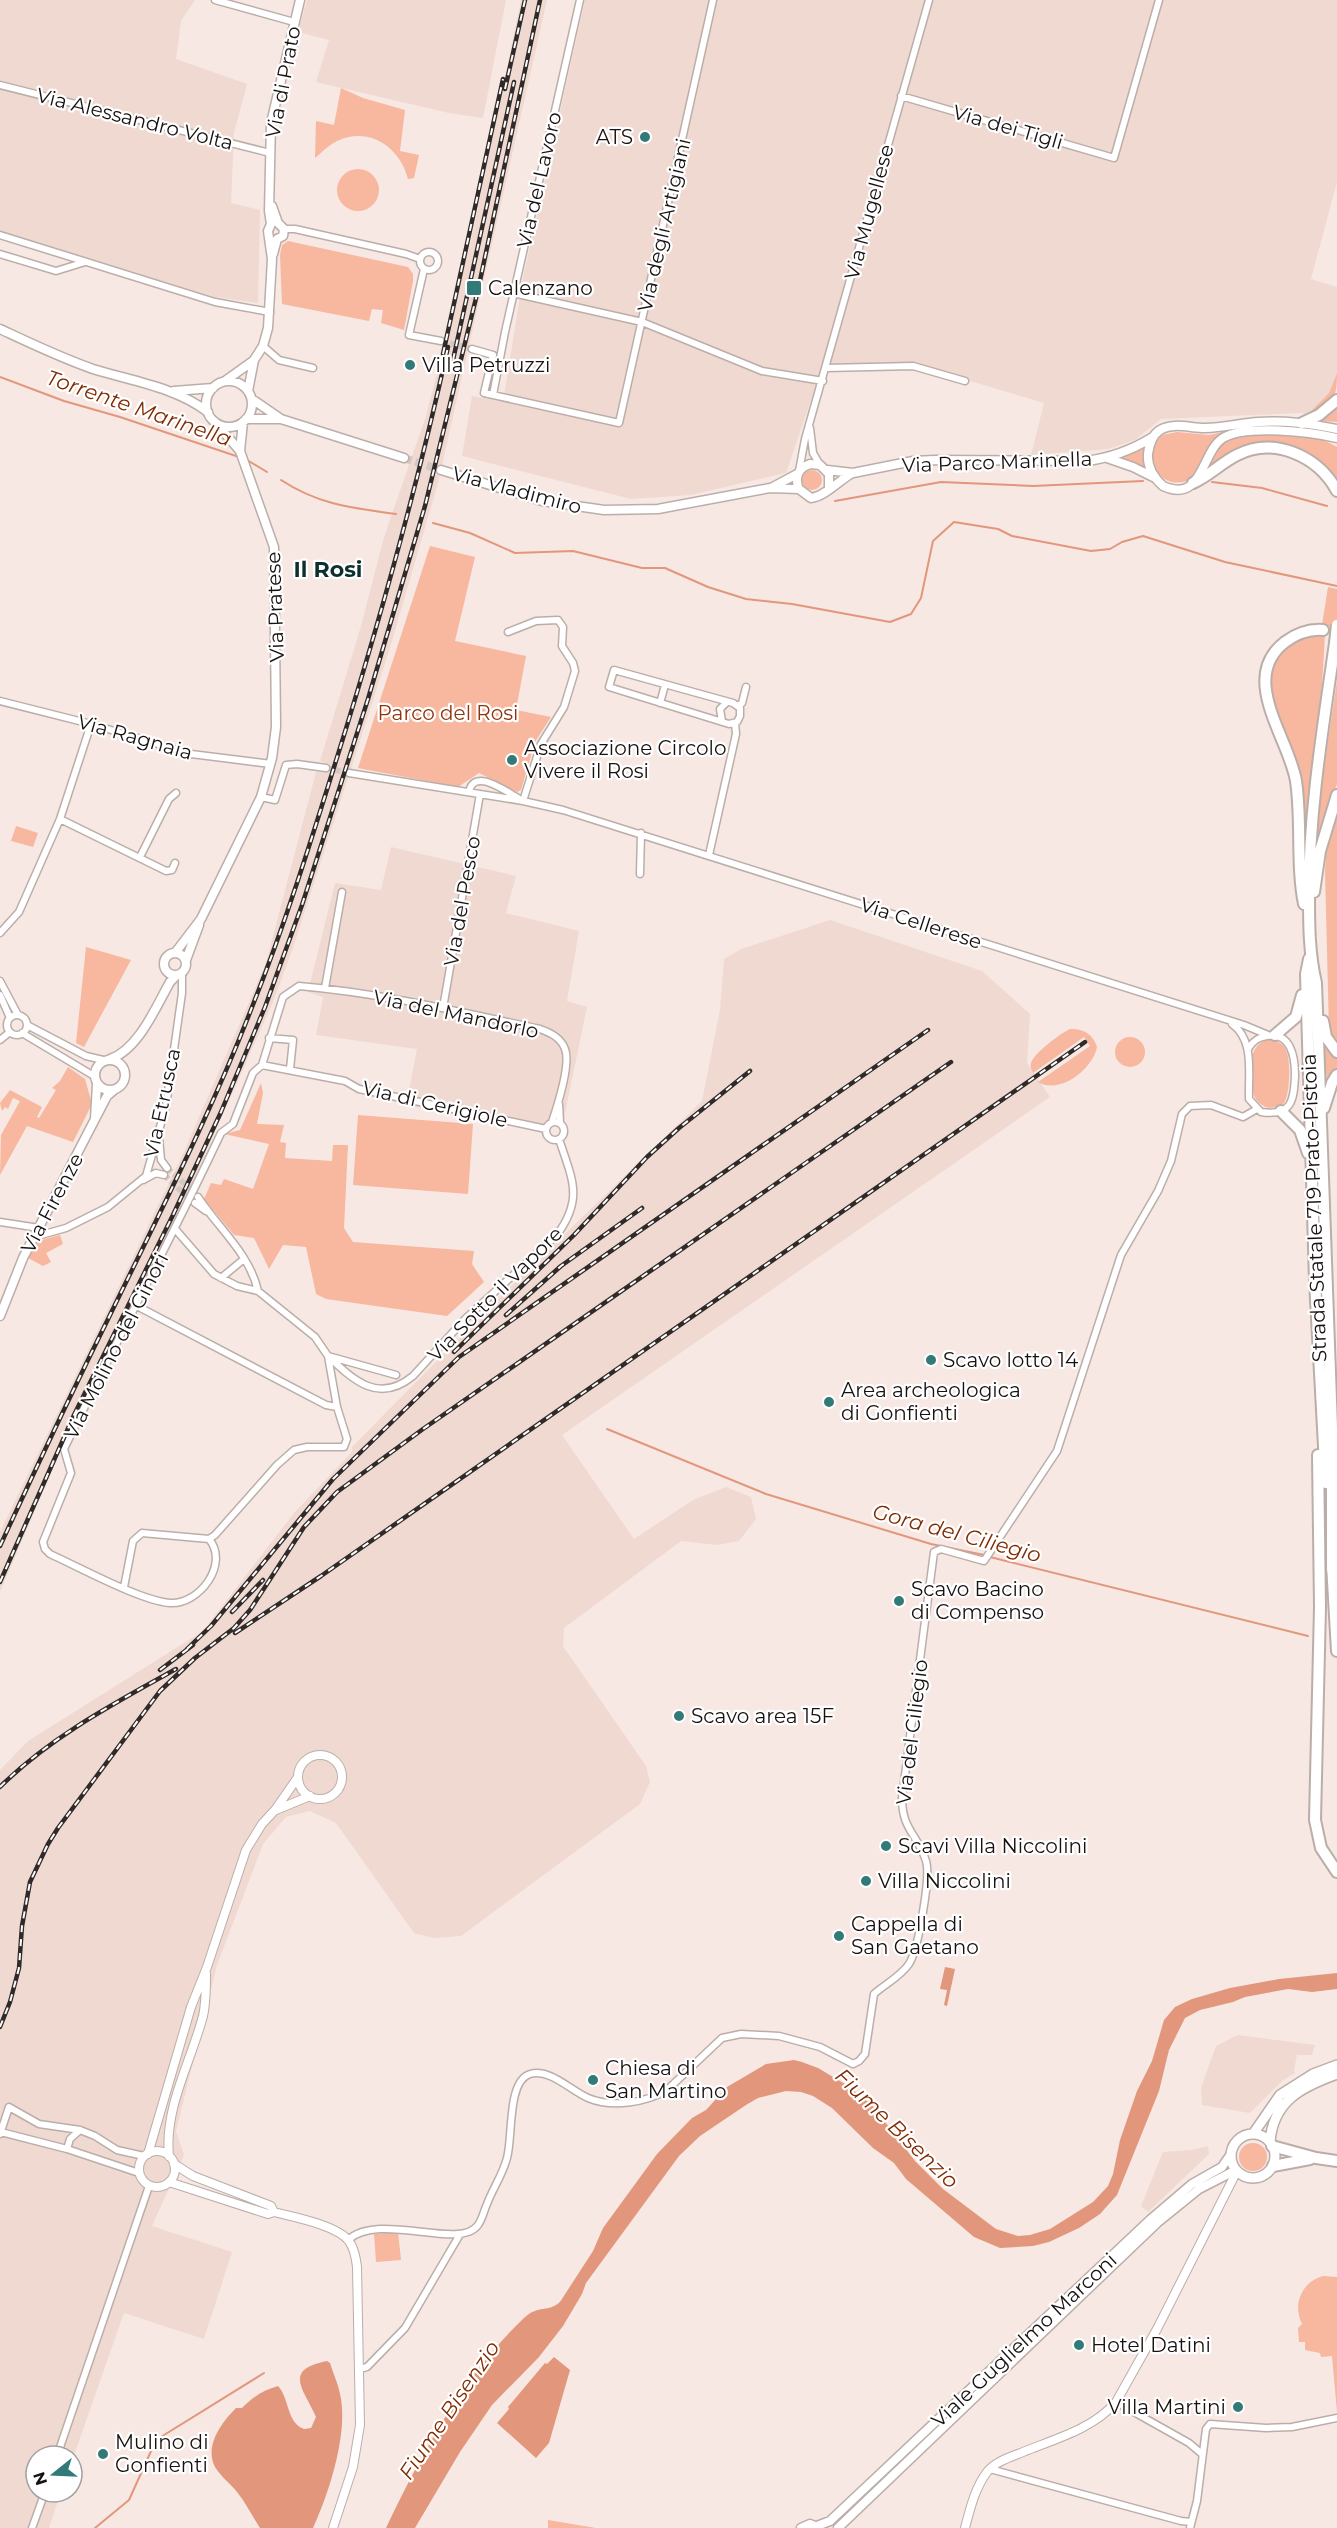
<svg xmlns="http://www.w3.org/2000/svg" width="1337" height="2528" viewBox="0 0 1337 2528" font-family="Montserrat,sans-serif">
	<rect width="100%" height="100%" fill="#f7e8e3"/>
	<!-- built -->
	<path fill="#f0d9d1" d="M0,0H195L181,21L176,59L247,84L234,133L231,203L260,210L258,303L215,297L0,231Z
		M307,0H506L483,118L449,113L316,82L329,40L298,32Z
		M521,0H547L438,483L389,651L293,948L273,1002L173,1226L59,1454L0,1592V1532L183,1154L266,963L316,772L325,771L327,764L320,761L361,626L384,537L426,416L471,241Z
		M585,0H1337V182L1311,279L1337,287V373L1329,393L1306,416L1302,413L1161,419L1135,440L1108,449L1031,455L1044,403L910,363L823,365L786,473L691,495L631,499L462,456L472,396L503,402L523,278Z
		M391,847L516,876L506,913L579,931L567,1001L587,1007L564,1118L538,1131L406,1105L417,1049L316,1035L323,997L308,992L335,883L381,890Z
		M830,920L982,971L1030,1014L1027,1063L1050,1097L562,1435L634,1539L693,1500L726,1487L751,1497L756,1519L739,1541L717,1545L681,1541L564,1628L563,1646L646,1766L650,1782L640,1804L461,1936L434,1938L414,1933L336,1823L310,1811L286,1817L263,1844L217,1965L176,2131L184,2155L152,2226L232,2252L204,2339L124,2313L72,2461V2456H36V2492H61L49,2528H0V1770L28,1741L203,1631L294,1513L352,1452V1447L495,1302L702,1101L720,1010L724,959L741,949Z
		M1238,2035L1315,2045L1312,2055H1297L1294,2070L1295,2073L1283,2080L1250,2113L1202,2105L1201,2088L1216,2046Z
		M1208,2146L1209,2154L1148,2212L1141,2206L1163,2152L1192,2150Z"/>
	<!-- green -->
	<path fill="#f8b79f" d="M341,88L363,98L405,110L400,151L419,155L414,178L408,179C400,147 369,126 337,141C329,145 322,152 315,158L316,121L334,125Z
		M337 190a21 21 0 1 1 42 0a21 21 0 1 1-42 0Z
		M288,241L408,267L413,274V281L404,330L381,323L383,310L372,309L369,321L282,304L280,255L282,245Z
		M1337,373C1337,403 1332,403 1306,416L1329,393Z
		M1337,406V422L1319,421Z
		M1232,430C1221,435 1213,439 1207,450C1200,462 1200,479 1183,482C1156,487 1142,453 1162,435L1177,432L1209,435Z
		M1275,435L1322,439L1337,447V483L1305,453L1289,446L1253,444L1241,447L1226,455L1211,466L1209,465C1218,434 1248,435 1275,435Z
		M1146,444L1144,458L1146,469L1131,462L1115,458Z
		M802 480a10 10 0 1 1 20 0a10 10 0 1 1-20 0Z
		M430,546L475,557L455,641L526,656L516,710L551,717L535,742L521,790L517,792L479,773L458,787L358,768Z
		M1328,587L1337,589V628L1322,625Z
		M1325,634L1322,686L1303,853L1301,802L1268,686L1273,664L1285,647L1305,635Z
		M1337,681V784L1324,816L1316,848L1323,775Z
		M1337,804V1048L1329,1031L1325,872L1327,842Z
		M16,826L38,833L33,847L11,841Z
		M86,947L131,960L84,1047L76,1043Z
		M1070,1029C1083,1028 1093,1034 1097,1047C1093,1069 1060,1095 1038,1082L1090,1046L1084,1037L1033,1073C1031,1069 1030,1067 1031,1063C1034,1053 1061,1033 1070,1029Z
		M1115 1052a15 15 0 1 1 30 0a15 15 0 1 1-30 0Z
		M1270,1039C1277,1041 1283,1043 1286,1050C1291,1060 1290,1094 1284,1103C1273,1111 1263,1109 1255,1098C1249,1080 1245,1043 1270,1039Z
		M1324,1047L1337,1058V1070L1327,1081Z
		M68,1067L85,1079L92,1104L73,1142L27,1126L0,1175L1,1135L20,1101L13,1098L8,1109L5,1107L2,1111L0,1103L10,1090L42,1107L37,1117L39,1118L56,1090L52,1088L60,1081Z
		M261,1083L263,1093L257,1124L284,1125L280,1142L286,1143L285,1158L332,1161L333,1145H348L344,1228L353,1242L474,1251L472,1264L484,1282L447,1316L326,1299L316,1294L306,1247L283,1245L269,1269L254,1238L234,1235L204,1199L211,1183L221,1185L224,1179L253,1189L269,1144L224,1134L240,1130Z
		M358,1115L473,1124L468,1194L353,1185Z
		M60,1235L63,1244L46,1253L51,1262L43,1266L28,1258L38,1241Z
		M1239 2157a14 14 0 1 1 28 0a14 14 0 1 1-28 0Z
		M398,2232L401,2260L376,2262L374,2234Z
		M1323,2276L1337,2277V2412L1332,2356L1321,2357L1320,2353L1305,2350V2342H1299L1298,2328L1302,2324C1292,2304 1302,2282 1323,2276Z
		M548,2520L596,2528H548Z"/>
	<!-- water -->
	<path fill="#e2977c" d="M945,1967L955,1969L947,2006L944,2005L947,1990L940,1989Z
		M1337,1973V1989L1312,1992L1288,1989L1245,1997L1233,2002L1200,2010L1185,2018L1169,2050L1159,2091L1117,2195L1100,2214L1079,2228L1049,2242L1033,2246L1000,2248L974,2237L906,2179L894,2163L873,2148L832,2108L813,2096L801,2092L786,2091L758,2098L746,2105L700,2136L679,2156L586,2283L582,2294L563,2326L539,2357L492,2405L460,2452L415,2528H386C422,2453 463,2376 524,2318C539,2304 548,2313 560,2302L593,2251L603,2228L657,2154L692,2118L706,2110L727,2087L766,2064L794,2060L802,2062L818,2068L845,2084L872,2105L915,2161L943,2189L996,2229L1018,2236L1030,2235L1050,2229L1093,2202L1108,2186L1113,2174L1120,2140L1137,2091L1152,2061L1164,2020L1175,2007L1192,1999L1230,1988L1279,1979Z
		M554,2357L570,2370L549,2443L536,2458L497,2423L509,2409L508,2407L545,2363L547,2364Z
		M327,2361L330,2363C333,2373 338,2383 340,2394C349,2432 329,2493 313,2528H260C252,2516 246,2503 237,2492C230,2483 221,2477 215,2467C204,2446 222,2422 236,2408H242C253,2397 263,2390 278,2386C290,2399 286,2422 304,2429L311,2428L316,2417C304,2389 282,2370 327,2361Z"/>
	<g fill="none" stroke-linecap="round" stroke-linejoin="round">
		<!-- stream -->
		<path stroke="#e2977c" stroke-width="2" d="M0,377L64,401L120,417L239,457
			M247,460L267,472
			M281,480C319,505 353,508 396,514
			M1212,482L1262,488L1327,506
			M835,501L941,482L1033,486L1143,481
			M433,523L470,533L515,553L573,551L642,568H665L708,587L746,599L792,604L890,622L911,614L921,598L933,541L954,522L998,529L1012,536L1091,551L1110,549L1122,542L1143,536L1225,562L1337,586
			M607,1429L766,1494L931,1544L984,1555
			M990,1557L1308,1636
			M95,2528L129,2500L156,2440L264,2373"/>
		<!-- minor-tunnel -->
		<path stroke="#d5c8c4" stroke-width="6" stroke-dasharray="6 3" stroke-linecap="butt" d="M441,341L472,349
			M326,768L349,773
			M167,1168L196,1194
			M164,1175L192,1201"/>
		<!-- secondary-tunnel -->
		<path stroke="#d5c8c4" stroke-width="8" stroke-dasharray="8 4" stroke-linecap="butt" d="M404,458L441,470"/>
		<defs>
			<path id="minor" d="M215,0L294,22
				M0,85L270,153
				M901,96L1114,158L1159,0
				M284,229H295L406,254L420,259
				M0,235L215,302L270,312
				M420 261a9 9 0 1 1 18 0a9 9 0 1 1-18 0Z
				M0,254L56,271L85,262
				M424,269L409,335L441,341
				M513,293L642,322L762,371L823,381
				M263,346L279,360L313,368
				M472,349L493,355L484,393L619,423L713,0
				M826,368L913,366L965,381
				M493,395L505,332L580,0
				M810,428L813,453L820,465
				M799,471L805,439L929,0
				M508,632L536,621L558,620L563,627L562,646L573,663L575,671L564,707L541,744L523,801
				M614,670L733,703L740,708V716L737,722L729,724L609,687Z
				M0,701L91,724L191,754L271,764
				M660,703L665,685
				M738,706L742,703L746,687
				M722,721L720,709L727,702
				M349,773L523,801L563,810L1244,1025L1268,1035
				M469,792C474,767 505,791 518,798
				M261,797L275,800L286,765L297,764L326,768
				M60,819L166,871L172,870L175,863
				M709,855L736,734L735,723
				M140,857L169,799L176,793
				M640,874L641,833
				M0,933L19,912L60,819L91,724
				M0,981L18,1015
				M325,988L342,892
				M0,995L10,1018
				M443,1008L480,794
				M7 1025a10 10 0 1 1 20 0a10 10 0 1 1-20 0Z
				M1232,1024C1255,1040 1248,1074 1249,1099L1261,1112C1292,1117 1294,1100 1295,1075C1295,1057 1291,1032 1267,1036C1258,1037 1253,1041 1248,1049
				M27,1025L86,1056L103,1060
				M22,1033L94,1076
				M269,1038L293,1040L290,1069
				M0,1040L10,1032
				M262,1065L345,1081L359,1089L546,1129
				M559,1104L560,1123
				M546 1131a9 9 0 1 1 18 0a9 9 0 1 1-18 0Z
				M159,1138L161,1160L167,1168
				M143,1180L156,1173L164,1175
				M198,1197C218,1228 250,1254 258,1291
				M195,1203L206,1211
				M0,1222L39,1228
				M176,1230L214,1274L237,1286L258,1291L315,1337L328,1356L337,1407L347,1439L344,1447H307L294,1450L277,1465L215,1535L209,1539C230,1564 199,1605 170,1603C141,1601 79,1567 50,1554L45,1549L43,1542L71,1473L64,1449C115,1343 171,1240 221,1133L233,1124L253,1073L262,1065L283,997L299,986C381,993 461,1012 540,1029C551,1033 561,1038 565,1049C571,1064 557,1107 552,1122
				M34,1237L66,1228L108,1207L146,1176L166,1106L182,993V972
				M221,1278L244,1259
				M135,1305L326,1405L337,1407
				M328,1356C354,1381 379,1404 413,1376L465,1319L557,1235C584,1198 572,1179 559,1139
				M328,1356L396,1375
				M124,1587L133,1541L142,1533L209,1539
				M1,2132L67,2149L139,2173
				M0,2134L9,2107L39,2124L80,2130L95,2136L117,2150L144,2156
				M67,2149L70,2139L80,2130
				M348,2240C379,2211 460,2251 478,2225C483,2218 484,2210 487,2204C493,2188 503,2174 507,2158C513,2137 507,2081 530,2074C550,2068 571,2091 588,2098C612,2108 645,2103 667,2090L722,2038L741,2034L779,2036L820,2047L853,2064L859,2061L865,2054L874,1994C885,1984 900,1977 909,1964C918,1950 931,1877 926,1861C917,1833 902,1830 902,1798L934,1552L941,1549L984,1561L1057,1451L1121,1255L1158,1191L1171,1161L1182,1114L1190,1106L1211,1105L1243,1117L1257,1109
				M360,2369L367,2367L405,2328L459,2236
				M1116,2402L1189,2443L1202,2454
				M57,2456L149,2186
				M990,2469L1181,2521L1191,2522
				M32,2528L45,2492
				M1190,2528L1197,2501L1206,2429L1210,2424L1266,2428L1292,2427L1337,2418"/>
			<path id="tertiary" d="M298 1777a22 22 0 1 1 44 0a22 22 0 1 1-44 0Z
				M276,1810L310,1796
				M139 2169a18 18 0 1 1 36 0a18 18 0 1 1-36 0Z
				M148,2154L191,2007L207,1967L246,1850L262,1824L275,1810L298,1777
				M169,2156C164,2108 191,2062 203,2016C206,2003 206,1988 206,1974
				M174,2164L193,2176L271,2206L274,2212
				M169,2182L268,2214L274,2212C293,2217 337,2225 349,2241C354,2248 356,2258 357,2267L360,2425L353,2467L333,2528
				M965,2528C970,2509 975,2488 987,2472C996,2461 1011,2457 1023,2452C1055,2439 1093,2429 1116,2402L1157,2329L1237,2171"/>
			<path id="secondary" d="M272,206L278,223L284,229L283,236L277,239L273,254
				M0,329C30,343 61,358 93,369C132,381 175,387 208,412
				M225,381L253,361
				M206 404a23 23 0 1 1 46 0a23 23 0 1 1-46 0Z
				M174,391L213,388
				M248,391L254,360L263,346L268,328L272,259L268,231L271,224L269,211L271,123L300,0
				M252,399L281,419
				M246,419H281L404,458
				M1337,429C1311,424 1286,420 1259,422C1241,423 1223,428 1205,428C1190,428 1173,422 1160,430C1152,435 1149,446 1148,454C1147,467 1154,478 1163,486C1203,504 1201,452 1223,438C1246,424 1311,432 1337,438
				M240,451L243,422
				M1107,458L1133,467L1153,477
				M441,470L542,501L604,510L658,509L770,488L799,489
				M827,470L853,473L913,461L935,460L1086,461C1110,458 1132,450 1153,437
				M771,488L797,474
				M829,488V474L820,465L810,464C798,468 794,478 799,489L811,498C824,497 840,480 852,473
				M175,953L201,919L261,797L272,758L276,727L274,547L240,451L214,421
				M164 964a11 11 0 1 1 22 0a11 11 0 1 1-22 0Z
				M186,960L199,925
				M110,1059C138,1050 156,1007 170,982L177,975
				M95 1075a15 15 0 1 1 30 0a15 15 0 1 1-30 0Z
				M95,1119L97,1084
				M0,1316L23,1258L107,1096L114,1090
				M817,2526L830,2521L1151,2219L1192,2184L1222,2167L1231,2154
				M801,2528L810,2524L819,2528
				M838,2528L1157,2223L1199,2189L1236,2170"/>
			<path id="primary" d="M1231 2156a22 22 0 1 1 44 0a22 22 0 1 1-44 0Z
				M1253,2134L1280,2095L1313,2074L1337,2065
				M1270,2142C1273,2101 1301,2087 1337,2074"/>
			<path id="trunk" d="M1302,423L1319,415L1337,400
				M1193,483C1209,476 1221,463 1237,455C1274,436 1318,456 1337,491
				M1314,892L1320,851L1337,795
				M1304,904C1296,864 1302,822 1296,781C1289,738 1238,678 1285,642C1296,634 1309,629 1323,630
				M1309,959L1306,974L1315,1281L1326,1483
				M1323,1021L1326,1037L1337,1052
				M1275,1035L1296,1017L1302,995
				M1324,1108L1332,1083L1337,1075
				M1281,1111L1300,1130L1308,1153
				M1318,1455L1320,1607L1315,1820L1321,1848L1337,1872
				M1332,1564L1337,1651
				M1332,1570V1428L1316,983C1309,953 1309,925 1309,895C1309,811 1323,727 1335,643
				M1272,2146L1316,2158L1337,2161
				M1273,2166L1310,2159"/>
		</defs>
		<!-- minor casing -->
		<use href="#minor" stroke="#bbaea9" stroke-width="9"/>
		<!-- tertiary casing -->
		<use href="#tertiary" stroke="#bbaea9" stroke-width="10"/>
		<!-- secondary casing -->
		<use href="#secondary" stroke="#bbaea9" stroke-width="11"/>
		<!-- primary casing -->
		<use href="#primary" stroke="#bbaea9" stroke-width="12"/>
		<!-- trunk casing -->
		<use href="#trunk" stroke="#bbaea9" stroke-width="14"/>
		<!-- minor -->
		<use href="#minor" stroke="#fff" stroke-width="6"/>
		<!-- tertiary -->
		<use href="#tertiary" stroke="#fff" stroke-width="8"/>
		<!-- secondary -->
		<use href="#secondary" stroke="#fff" stroke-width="8"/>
		<!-- primary -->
		<use href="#primary" stroke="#fff" stroke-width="9"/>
		<!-- trunk -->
		<use href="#trunk" stroke="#fff" stroke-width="10"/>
		<defs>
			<path id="rail" d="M505,89L525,0
				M443,354L503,79
				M453,360L514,82
				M506,1315L561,1266L642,1208
				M454,1352L574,1235L647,1157L679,1128L750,1071
				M0,1546C36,1468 73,1390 111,1313C161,1210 213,1109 254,1002C285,924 310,844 335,764C378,627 417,488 448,347
				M0,1582L74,1415L173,1215L221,1112L265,1007L302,905L368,699L425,506L478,290L540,0
				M232,1612L263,1580
				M235,1633L321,1576L1085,1042
				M187,1649L211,1626L333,1479L459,1357L928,1030
				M160,1670L193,1645
				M0,1787C50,1737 115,1703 176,1669
				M0,2027L10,2002L19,1968L22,1926L30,1882L48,1844L58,1828L160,1691L195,1658L234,1628L250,1610L304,1527L337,1492L423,1429L951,1062"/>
		</defs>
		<!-- rail casing -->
		<use href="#rail" stroke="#302a28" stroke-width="4.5"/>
		<!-- rail -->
		<use href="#rail" stroke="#fff" stroke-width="2" stroke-dasharray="7" stroke-linecap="butt"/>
		<defs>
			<path id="trunk-bridge" d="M1335,643L1337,625"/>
		</defs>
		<!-- trunk-bridge casing -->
		<use href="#trunk-bridge" stroke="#bbaea9" stroke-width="14" stroke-linecap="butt"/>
		<!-- trunk-bridge -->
		<use href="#trunk-bridge" stroke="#fff" stroke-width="10"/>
	</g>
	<!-- markers -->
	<g fill="#327a77" stroke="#fff" stroke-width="2">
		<circle cx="645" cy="137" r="6"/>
		<rect x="466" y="280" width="16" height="16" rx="3"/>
		<circle cx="410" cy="365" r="6"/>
		<circle cx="512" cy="760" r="6"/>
		<circle cx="931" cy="1360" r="6"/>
		<circle cx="829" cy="1402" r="6"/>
		<circle cx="899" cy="1601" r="6"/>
		<circle cx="679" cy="1716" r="6"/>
		<circle cx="886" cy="1846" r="6"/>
		<circle cx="866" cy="1881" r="6"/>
		<circle cx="839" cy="1936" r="6"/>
		<circle cx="593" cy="2080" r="6"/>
		<circle cx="1079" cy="2345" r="6"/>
		<circle cx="1238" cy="2407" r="6"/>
		<circle cx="103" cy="2454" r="6"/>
	</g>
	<g text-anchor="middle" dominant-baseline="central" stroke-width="4.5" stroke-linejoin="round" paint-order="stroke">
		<!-- street labels -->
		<g font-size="20" fill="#171211" stroke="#fff">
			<text transform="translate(283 82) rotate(-79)">Via di Prato</text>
			<text transform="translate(135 119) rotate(14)">Via Alessandro Volta</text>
			<text transform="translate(1008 127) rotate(16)">Via dei Tigli</text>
			<text transform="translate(539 180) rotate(-77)">Via del Lavoro</text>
			<text transform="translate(869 212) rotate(-75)">Via Mugellese</text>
			<text transform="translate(664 225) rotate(-77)">Via degli Artigiani</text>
			<text transform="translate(997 462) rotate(-2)">Via Parco Marinella</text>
			<text transform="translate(517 490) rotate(15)">Via Vladimiro</text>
			<text transform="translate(275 607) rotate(-92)">Via Pratese</text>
			<text transform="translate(135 737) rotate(16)">Via Ragnaia</text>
			<text transform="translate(462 901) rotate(-80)">Via del Pesco</text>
			<text transform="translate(921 923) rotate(18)">Via Cellerese</text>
			<text transform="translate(456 1014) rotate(12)">Via del Mandorlo</text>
			<text transform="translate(162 1103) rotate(-78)">Via Etrusca</text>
			<text transform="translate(435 1104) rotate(13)">Via di Cerigiole</text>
			<text transform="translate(52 1203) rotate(-62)">Via Firenze</text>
			<text transform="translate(1314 1208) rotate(-92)">Strada Statale 719 Prato-Pistoia</text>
			<text transform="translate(495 1294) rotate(-45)">Via Sotto il Vapore</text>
			<text transform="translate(116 1346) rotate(-63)">Via Molino del Ginori</text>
			<text transform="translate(912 1732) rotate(-83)">Via del Ciliegio</text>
			<text transform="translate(1024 2340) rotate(-43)">Viale Guglielmo Marconi</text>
		</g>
		<!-- poi labels -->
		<g font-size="20" fill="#171211" stroke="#fff" text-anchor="start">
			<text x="633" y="137" text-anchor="end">ATS</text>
			<text x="488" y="288">Calenzano</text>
			<text x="422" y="365">Villa Petruzzi</text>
			<text x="524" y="748">Associazione Circolo<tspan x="524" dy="23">Vivere il Rosi</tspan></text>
			<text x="943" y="1360">Scavo lotto 14</text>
			<text x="841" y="1390">Area archeologica<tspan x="841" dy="23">di Gonfienti</tspan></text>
			<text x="911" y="1589">Scavo Bacino<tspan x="911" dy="23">di Compenso</tspan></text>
			<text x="691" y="1716">Scavo area 15F</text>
			<text x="898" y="1846">Scavi Villa Niccolini</text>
			<text x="878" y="1881">Villa Niccolini</text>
			<text x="851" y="1924">Cappella di<tspan x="851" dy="23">San Gaetano</tspan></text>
			<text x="605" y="2068">Chiesa di<tspan x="605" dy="23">San Martino</tspan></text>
			<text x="1091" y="2345">Hotel Datini</text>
			<text x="1226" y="2407" text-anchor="end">Villa Martini</text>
			<text x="115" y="2442">Mulino di<tspan x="115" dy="23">Gonfienti</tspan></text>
		</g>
		<!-- park labels -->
		<g font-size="20" fill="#8d350f" stroke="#fff">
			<text x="448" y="713">Parco del Rosi</text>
		</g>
		<!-- water labels -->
		<g font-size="21" font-style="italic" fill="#822b01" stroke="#fff">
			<text transform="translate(139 408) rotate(19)">Torrente Marinella</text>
			<text transform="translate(957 1533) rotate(15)">Gora del Ciliegio</text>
			<text transform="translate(897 2128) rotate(44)">Fiume Bisenzio</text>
			<text transform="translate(449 2410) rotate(-56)">Fiume Bisenzio</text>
		</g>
		<!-- quarter labels -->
		<g font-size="22" font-weight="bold" fill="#0d302e" stroke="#fff">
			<text x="328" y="569">Il Rosi</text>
		</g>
	</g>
	<!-- north arrow -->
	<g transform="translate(54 2474) rotate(252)"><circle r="28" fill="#ffffff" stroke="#a2a0a0" stroke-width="1.5"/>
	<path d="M0-4.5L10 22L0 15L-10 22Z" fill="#327a77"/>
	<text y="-9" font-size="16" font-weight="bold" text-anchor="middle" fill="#171211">N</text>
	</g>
</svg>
